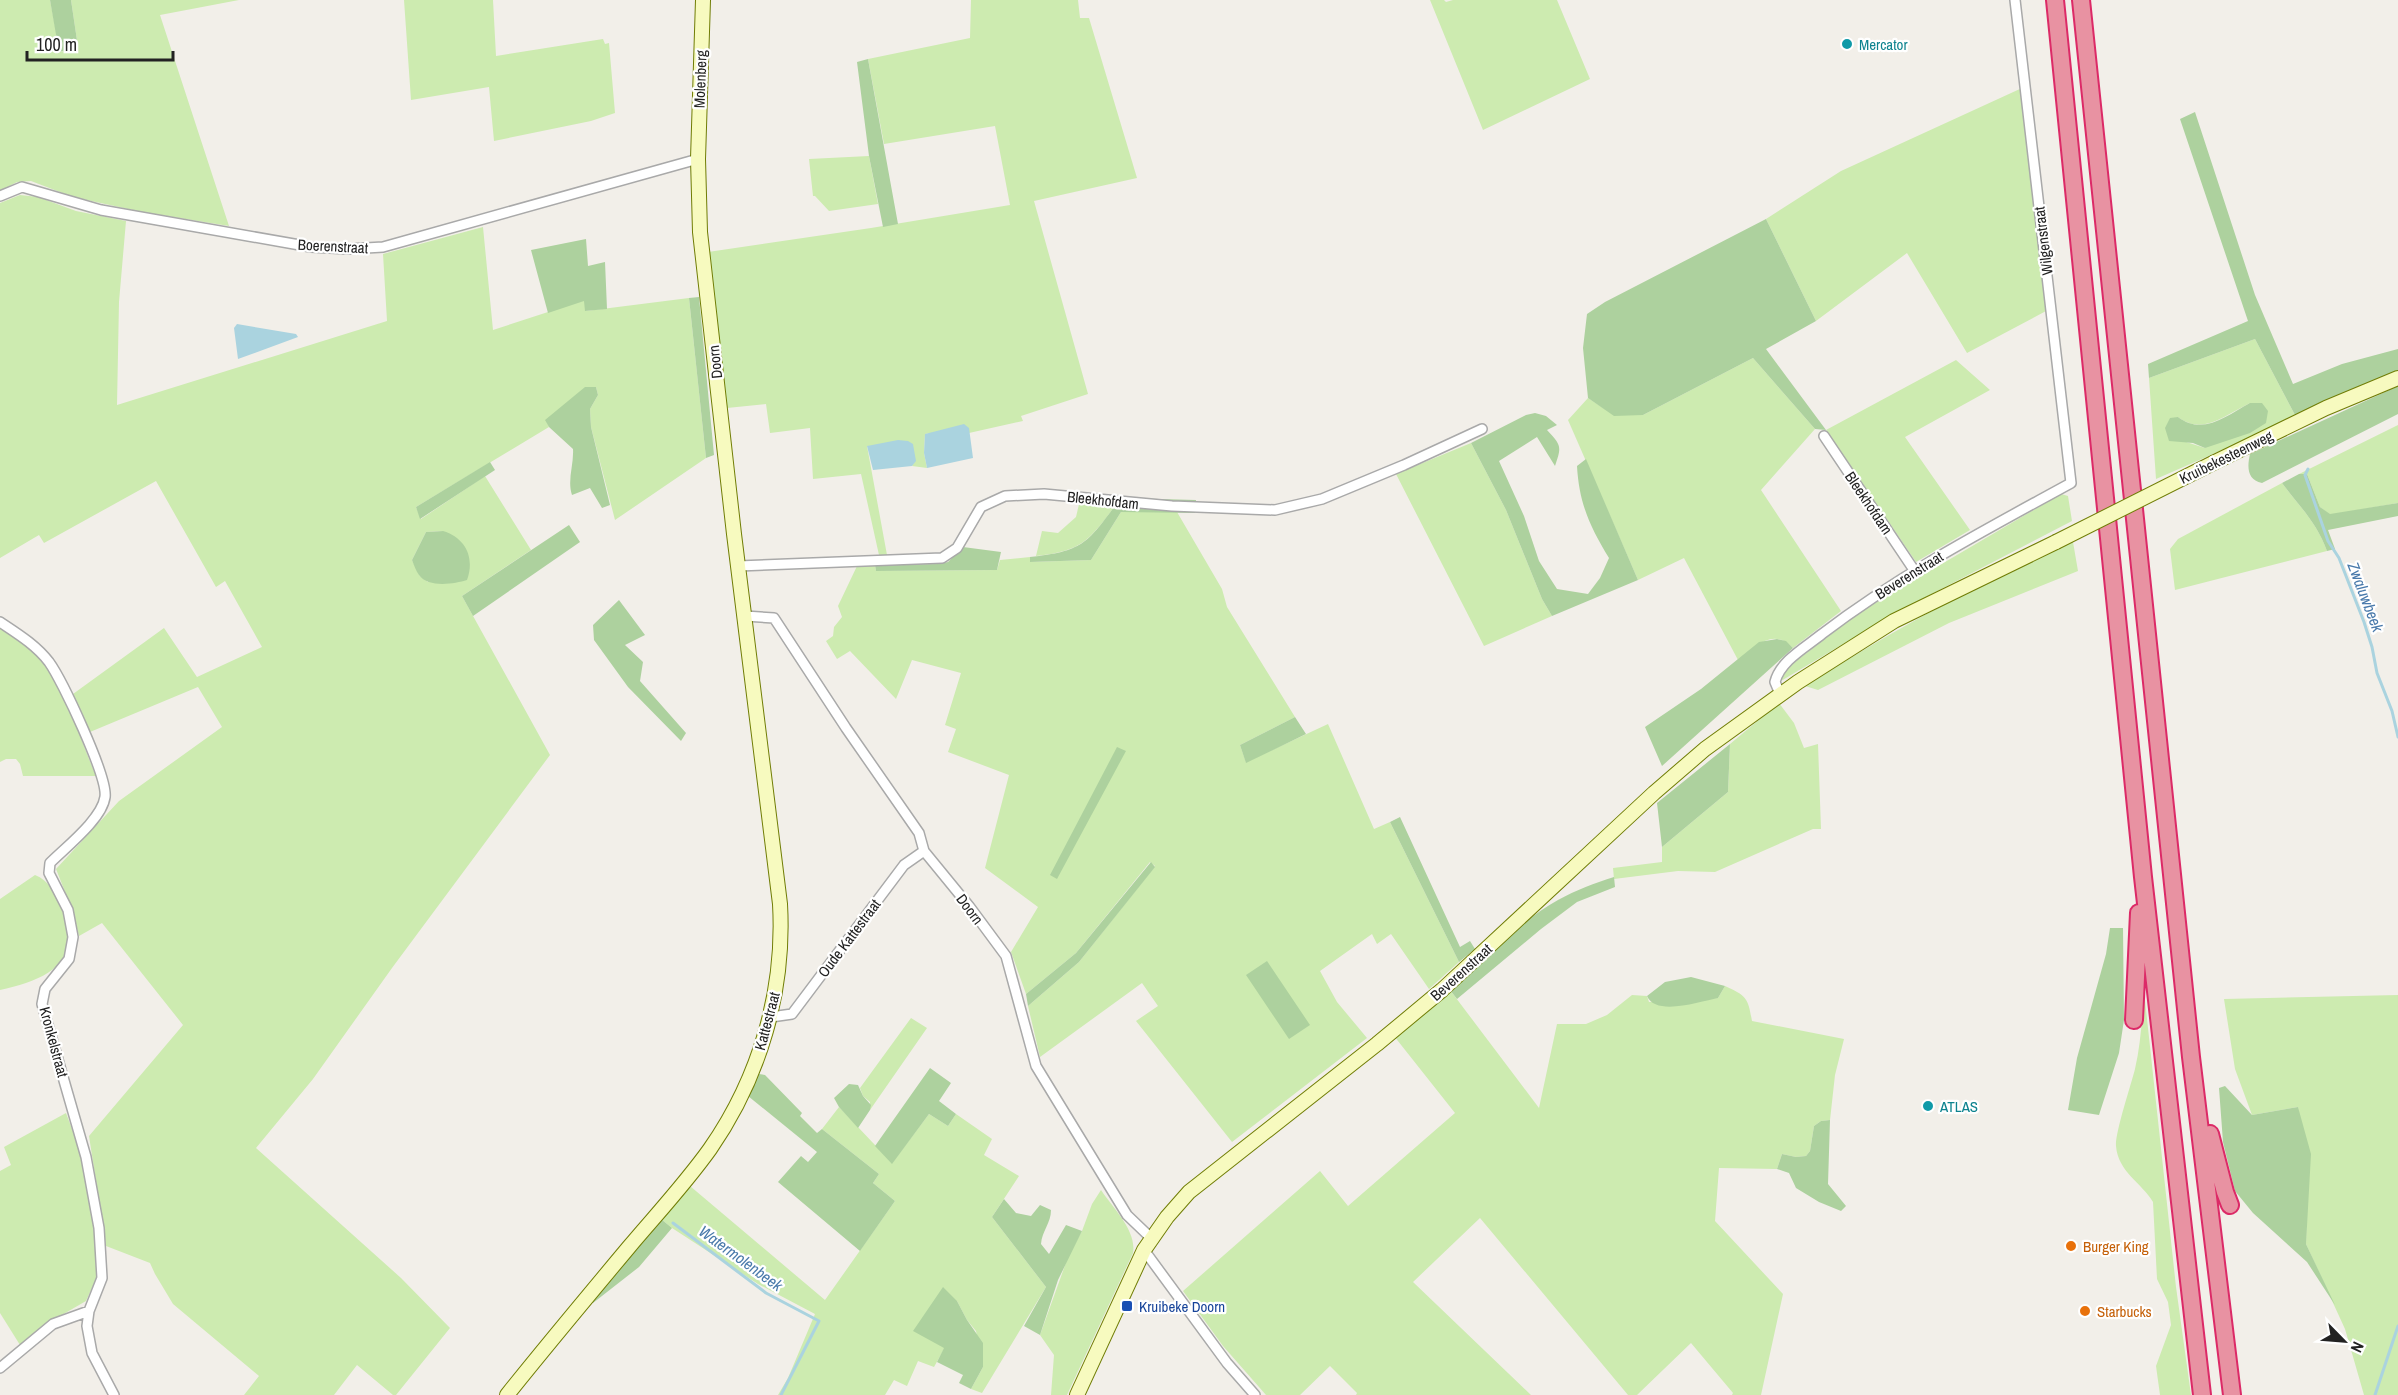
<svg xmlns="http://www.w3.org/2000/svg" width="2398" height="1395" viewBox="0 0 2398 1395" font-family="'Archivo Narrow',sans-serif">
	<rect width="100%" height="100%" fill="#f2efe9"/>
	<!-- grass -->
	<path fill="#cdebb0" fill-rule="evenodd" d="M0,0H50L60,52L78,47L71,0H239L160,15L229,226L142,212L73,197L31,181L17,182L0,191Z
		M404,0H493L496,56L603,39L605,44L609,43L615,113L591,121L494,141L489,87L411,100Z
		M971,0H1078L1080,18H1089L1137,178L1034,201L1088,394L1021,416L1023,421L969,433V428L925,434L924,453L927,468L912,466L915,461L867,446L887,555H879L861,474L813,479L810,428L770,433L766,404L727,408L708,252L871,228L1010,205L995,126L884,144L868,59L970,38Z
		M1430,0H1444L1446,2L1453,0H1557L1590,79L1483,130Z
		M2022,88L2046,311L1967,353L1907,253L1816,321L1766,219L1841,171Z
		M869,156L878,204L829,211L815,196H813L809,159Z
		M20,195L38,197L76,211L126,221L119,302L117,405L387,321L383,254L483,227L493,330L585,300L586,311L689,298L706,458L615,520L591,427L590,409L598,395L596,387L546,420L549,427L416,507L421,519L485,476L531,550L462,596L550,755L392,968L313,1079L256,1148L401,1278L450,1328L396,1395H393L357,1365L334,1395H244L259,1376L173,1304L155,1274L150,1263L106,1246L89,1136L183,1025L102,923L79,936L73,912L56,869L119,801L222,727L198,687L90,732L73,694L164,628L197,677L262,647L225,581L216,587L156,481L44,543L39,535L0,558V203ZM443,531L428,582L420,576L412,560L426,532Z
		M2255,339L2295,415L2252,437L2156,479L2149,378ZM2250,403L2205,448L2180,440L2178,417C2203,436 2225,415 2250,403Z
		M1753,358L1815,429L1761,490L1841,611L1793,648C1774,627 1755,646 1738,660L1684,558L1638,580L1568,420L1588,398L1614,415H1643Z
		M1956,360L1990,390L1905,437L1970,530L1916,562L1826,430Z
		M2398,425V503L2330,515L2320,507L2307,474H2299Z
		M1471,443L1506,510L1542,599L1552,616L1484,646L1396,474Z
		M2282,483C2300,507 2317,523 2327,551L2175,590L2170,549L2178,539Z
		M2061,494L2068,496L2072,521L1895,613L1781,681L1782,673L1792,664L1860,612Z
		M1080,500L1116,505C1089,540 1083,551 1036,556L1042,531L1058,533L1076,517Z
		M1121,512H1177L1222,589L1227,607L1295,717L1240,745L1246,762L1328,724L1374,829L1390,822L1459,962L1429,989L1391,934L1377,944L1372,934L1320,971L1337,1002L1367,1038L1232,1142L1136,1021L1158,1006L1142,983L1040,1057L1028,1006L1079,962L1155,866L1150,862L1076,953L1026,994L1011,952L1038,907L985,868L1009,775L948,752L956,729L945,725L961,673L912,660L896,699L850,651L837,659L826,641L833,636L834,627L842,617L838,606L857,566L875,565L876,571L997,570L1000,560L1030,557V562L1091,560Z
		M2073,542L2078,571L1949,623L1818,690L1805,686C1891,632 1979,582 2073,542Z
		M0,628C15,637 29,645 40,659C65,687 81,741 96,776H23L20,764L16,759H6L0,762Z
		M1779,703L1794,723L1804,748L1818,744L1821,829H1813L1715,872L1678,871L1614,879L1613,868L1662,862V847L1728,792L1730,744Z
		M35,875C49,880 54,893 61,906C87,962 46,980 0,990V899Z
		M1725,986C1747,996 1748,998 1752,1021L1844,1039L1835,1075L1830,1120L1821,1121L1814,1126L1810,1151L1806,1156L1796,1157L1782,1154L1777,1169L1719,1168L1715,1221L1783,1294L1761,1395H1732L1733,1393L1691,1343L1637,1395H1628L1480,1218L1413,1282L1531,1395H1356L1357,1393L1330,1366L1300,1395H1266L1223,1346L1183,1291L1320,1171L1348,1206L1455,1113L1394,1036L1450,990L1539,1108L1557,1024H1586L1607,1015L1632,995L1647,996L1649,1002L1718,998Z
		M2144,991L2176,1287L2191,1395H2160L2156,1366L2171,1325L2168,1302L2157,1279L2153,1202C2142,1183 2118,1172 2116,1146C2115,1133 2131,1085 2135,1069C2141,1043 2142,1018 2144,991Z
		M2398,995V1395H2364L2345,1329L2306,1244L2307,1195L2298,1107L2252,1115L2235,1069L2224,999Z
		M911,1018L927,1028L870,1110V1102L863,1096L860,1088Z
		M839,1107L892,1163L929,1114L948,1126L956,1114L992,1139L984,1155L1019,1176L992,1217L1046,1287L982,1393L971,1389L983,1367L976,1331L967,1320L957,1301L944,1349L934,1367L918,1361L907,1386L894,1380L885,1395H778L788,1378L815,1314L758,1284L672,1228L661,1219L690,1186L825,1300L895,1201L873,1183L879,1174L822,1129Z
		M66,1113L78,1145L97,1242V1277L86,1301L48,1323L20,1345L0,1313V1171L11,1165L4,1147Z
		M1101,1190C1113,1208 1137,1231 1133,1253L1067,1395H1051L1054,1355L1040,1335L1068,1257L1082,1231L1092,1204Z"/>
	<!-- forest -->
	<path fill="#add19e" d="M50,0H71L78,47L59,52Z
		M868,59L898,224L883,227L869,156L857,62Z
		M2195,112L2255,295L2293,384L2342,364L2398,349V371L2295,415L2255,339L2149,378L2148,364L2248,321L2180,119Z
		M1766,219L1816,321L1766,349L1826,430L1815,429L1753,358L1643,415L1614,416L1588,398L1583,348L1587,314L1605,302Z
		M586,239L588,266L605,262L607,309L585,311L584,301L548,313L531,250Z
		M699,297L714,455L706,458L689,298Z
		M2398,386V414L2262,483C2247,480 2247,467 2250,454Z
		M585,387H596L598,395L590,409L591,427L610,505L602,508L590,488L572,495C567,480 574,465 573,449L549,427L545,420Z
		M2250,403H2262L2268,411L2266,423L2250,433L2205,448L2193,443L2169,441L2165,428L2170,418L2178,417C2203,436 2226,416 2250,403Z
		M1535,413L1546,416L1557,425L1547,430C1561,445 1562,446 1555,466L1537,437L1499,461L1524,516L1539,561L1557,589L1588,594L1600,578L1609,558C1590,527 1579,503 1577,466L1586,459L1638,580L1552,616L1542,599L1506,510L1471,443L1526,415Z
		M490,462L495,470L420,519L416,507Z
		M2299,474H2307L2320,507L2330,514L2398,503V516L2328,530L2335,549L2327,551C2317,523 2300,507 2282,483Z
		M1121,498L1196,500L1195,513L1121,512L1091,560L1030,562V557C1087,551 1088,541 1121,498Z
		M569,525L580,542L473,616L462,596Z
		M443,531C466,538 475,558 467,580C454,584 428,588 419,575C416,571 414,565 412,560L426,532Z
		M963,547L1001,552L997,570L876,571L875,565L938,564L948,562Z
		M619,600L645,635L625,645L643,662L640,681L686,733L681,741L628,687L594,640L593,625Z
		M1777,639L1786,641L1793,648L1662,766L1645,727L1701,689L1759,642Z
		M1295,717L1306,734L1246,763L1240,745Z
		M1730,744L1728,792L1662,847L1657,803Z
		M1117,747L1126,751L1057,879L1050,875Z
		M1400,817L1460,947L1470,941L1475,949L1459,962L1390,822Z
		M1151,862L1155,867L1079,962L1028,1006L1026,994L1076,953Z
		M1614,877L1615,887L1577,902L1541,929L1457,999L1450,990C1482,961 1521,920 1558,900C1576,890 1595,883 1614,877Z
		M2110,928H2123L2124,1020L2119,1053L2099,1115L2068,1110L2077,1058L2106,954Z
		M1267,961L1310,1025L1289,1039L1246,975Z
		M1691,977L1725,986L1718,998C1701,1001 1656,1017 1647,996L1665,982Z
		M930,1068L951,1083L939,1101L956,1114L948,1126L929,1114L892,1164L875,1146Z
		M759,1074L765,1075L802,1113L800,1116L817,1133L822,1129L879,1174L873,1183L895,1201L860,1251L778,1182L801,1156L808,1162L817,1152L748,1096Z
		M849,1084L858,1085L863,1096L871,1105L870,1110L858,1128L839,1107L834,1098Z
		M2225,1086L2252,1115L2298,1107L2311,1154L2306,1244L2335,1305L2307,1262L2253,1213L2235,1191L2223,1142L2219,1088Z
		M1830,1120L1828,1184L1846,1206L1841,1211L1819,1202L1796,1188L1789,1173L1777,1169L1782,1154L1796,1157L1806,1156L1810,1151L1814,1126L1821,1121Z
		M1004,1199L1016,1213L1031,1216L1040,1205L1051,1210C1051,1223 1042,1231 1041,1244L1049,1254L1066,1225L1082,1231L1058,1280L1040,1335L1024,1326L1046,1287L992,1217Z
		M661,1219L672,1228L639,1267L593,1303L591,1302Z
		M943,1287L957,1301L967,1320L983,1343V1367L971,1389L959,1383L963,1375L937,1362L944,1348L913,1331Z"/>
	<!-- water -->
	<path fill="#aad3df" d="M237,324L296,334L298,337L238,359L234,328Z
		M964,424L969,428L973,458L927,468L924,453L925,434Z
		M898,440L908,441L913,444L916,461L912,466L873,470L867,446Z"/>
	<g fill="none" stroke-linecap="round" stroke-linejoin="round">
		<!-- stream -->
		<path stroke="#aad3df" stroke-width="3" d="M2308,469L2305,475L2328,541L2339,558L2364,622L2372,647L2377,673L2392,711L2398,737
			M673,1223L766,1293L819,1321L781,1395
			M2375,1395L2398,1326"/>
		<defs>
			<path id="street" d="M0,196L22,187L101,210L311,247L349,249L383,247L698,159
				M1824,436L1914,570
				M738,566L942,558L957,548L981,507L1005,496L1044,494L1172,506L1275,510L1322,499L1404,465L1482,429
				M745,616L774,618L846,728L919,833L924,851L969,906L1006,956L1036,1066L1127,1215L1151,1238
				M0,622C18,634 36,645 49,662C62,680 108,777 105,797C102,819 66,847 50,863L49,873L68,910L73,937L69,959L45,989L42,1004L86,1157L99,1228L102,1278L89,1311L87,1326L92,1353L114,1395
				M1780,694L1775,682C1780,661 1806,647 1822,634C1901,574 1985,530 2071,483L2015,0
				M771,1017L792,1014L904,865L924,851
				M1144,1250L1227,1363L1255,1395
				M0,1368L53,1324L89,1311"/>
			<path id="secondary" d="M2215,462L2326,408L2398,378
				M507,1395C547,1345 588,1296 629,1247C656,1215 685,1184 710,1149C760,1077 785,991 780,904L734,534L700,232L698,159L703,0
				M1077,1395L1144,1250L1167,1217L1189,1192L1377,1044L1442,990L1654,793L1705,749L1798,682L1894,621L2056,542"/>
			<path id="highway" d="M2055,0L2143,877L2202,1395
				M2081,0L2191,1057L2232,1395
				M2134,1020L2139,913
				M2210,1134L2225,1192L2230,1205"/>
		</defs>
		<!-- street casing -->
		<use href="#street" stroke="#a9a9a9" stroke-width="12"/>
		<!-- secondary casing -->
		<use href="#secondary" stroke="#707d05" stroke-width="16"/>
		<!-- highway casing -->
		<use href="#highway" stroke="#dc2a67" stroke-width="20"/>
		<!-- street -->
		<use href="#street" stroke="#fff" stroke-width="9"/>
		<!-- secondary -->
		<use href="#secondary" stroke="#f7fabf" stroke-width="14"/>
		<!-- highway -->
		<use href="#highway" stroke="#e892a2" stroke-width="16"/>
		<defs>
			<path id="secondary-bridge" d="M2056,542L2215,462"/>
		</defs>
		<!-- secondary-bridge casing -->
		<use href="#secondary-bridge" stroke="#707d05" stroke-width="16" stroke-linecap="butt"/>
		<!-- secondary-bridge -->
		<use href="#secondary-bridge" stroke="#f7fabf" stroke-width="14"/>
	</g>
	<!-- markers -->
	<g fill="#0f9aa8" stroke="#fff" stroke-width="2">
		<circle cx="1847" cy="44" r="6"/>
		<circle cx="1928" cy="1106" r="6"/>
	</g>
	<g fill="#e8710a" stroke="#fff" stroke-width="2">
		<circle cx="2071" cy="1246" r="6"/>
		<circle cx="2085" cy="1311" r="6"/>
	</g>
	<rect fill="#1a4fb4" stroke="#fff" stroke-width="2" x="1121" y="1300" width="12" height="12" rx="3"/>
	<g text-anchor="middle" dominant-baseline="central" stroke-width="4.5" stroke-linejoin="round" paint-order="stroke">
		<!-- culture labels -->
		<g font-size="15" fill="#0d838f" stroke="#fff" text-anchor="start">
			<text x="1859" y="44">Mercator</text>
			<text x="1940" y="1106">ATLAS</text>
		</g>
		<!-- street labels -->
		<g font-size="15" fill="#222" stroke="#fff">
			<text transform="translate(700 79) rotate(-88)">Molenberg</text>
			<text transform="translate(2043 241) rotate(-97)">Wilgenstraat</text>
			<text transform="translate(333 246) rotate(3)">Boerenstraat</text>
			<text transform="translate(715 362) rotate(-96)">Doorn</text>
			<text transform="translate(2226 457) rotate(-26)">Kruibekesteenweg</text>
			<text transform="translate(1103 500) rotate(6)">Bleekhofdam</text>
			<text transform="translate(1869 503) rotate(56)">Bleekhofdam</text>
			<text transform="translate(1909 575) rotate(-32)">Beverenstraat</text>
			<text transform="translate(970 909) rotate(53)">Doorn</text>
			<text transform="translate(849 938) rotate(-53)">Oude Kattestraat</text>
			<text transform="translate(1461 972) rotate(-42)">Beverenstraat</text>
			<text transform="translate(767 1021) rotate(-75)">Kattestraat</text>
			<text transform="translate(54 1042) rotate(75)">Kronkelstraat</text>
		</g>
		<!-- food labels -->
		<g font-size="15" fill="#c56008" stroke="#fff" text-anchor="start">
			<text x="2083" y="1246">Burger King</text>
			<text x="2097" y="1311">Starbucks</text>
		</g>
		<!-- transit labels -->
		<g font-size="15" fill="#164399" stroke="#fff" text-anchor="start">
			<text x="1139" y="1306">Kruibeke Doorn</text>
		</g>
		<!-- water labels -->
		<g font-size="16" font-style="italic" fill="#4a7aab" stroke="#fff">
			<text transform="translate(2366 597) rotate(69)">Zwaluwbeek</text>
			<text transform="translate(741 1258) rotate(36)">Watermolenbeek</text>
		</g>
	</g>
	<!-- north arrow -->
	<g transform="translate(2344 1341) rotate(115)" stroke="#ffffff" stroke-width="4.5" paint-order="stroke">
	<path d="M0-4.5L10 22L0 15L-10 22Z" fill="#222222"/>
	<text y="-9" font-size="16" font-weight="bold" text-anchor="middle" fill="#222222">N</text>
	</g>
	<!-- scale -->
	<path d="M27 51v9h146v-9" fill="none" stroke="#222222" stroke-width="3"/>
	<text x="36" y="51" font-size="18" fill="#222222" stroke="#ffffff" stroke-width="4.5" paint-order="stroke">100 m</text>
</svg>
